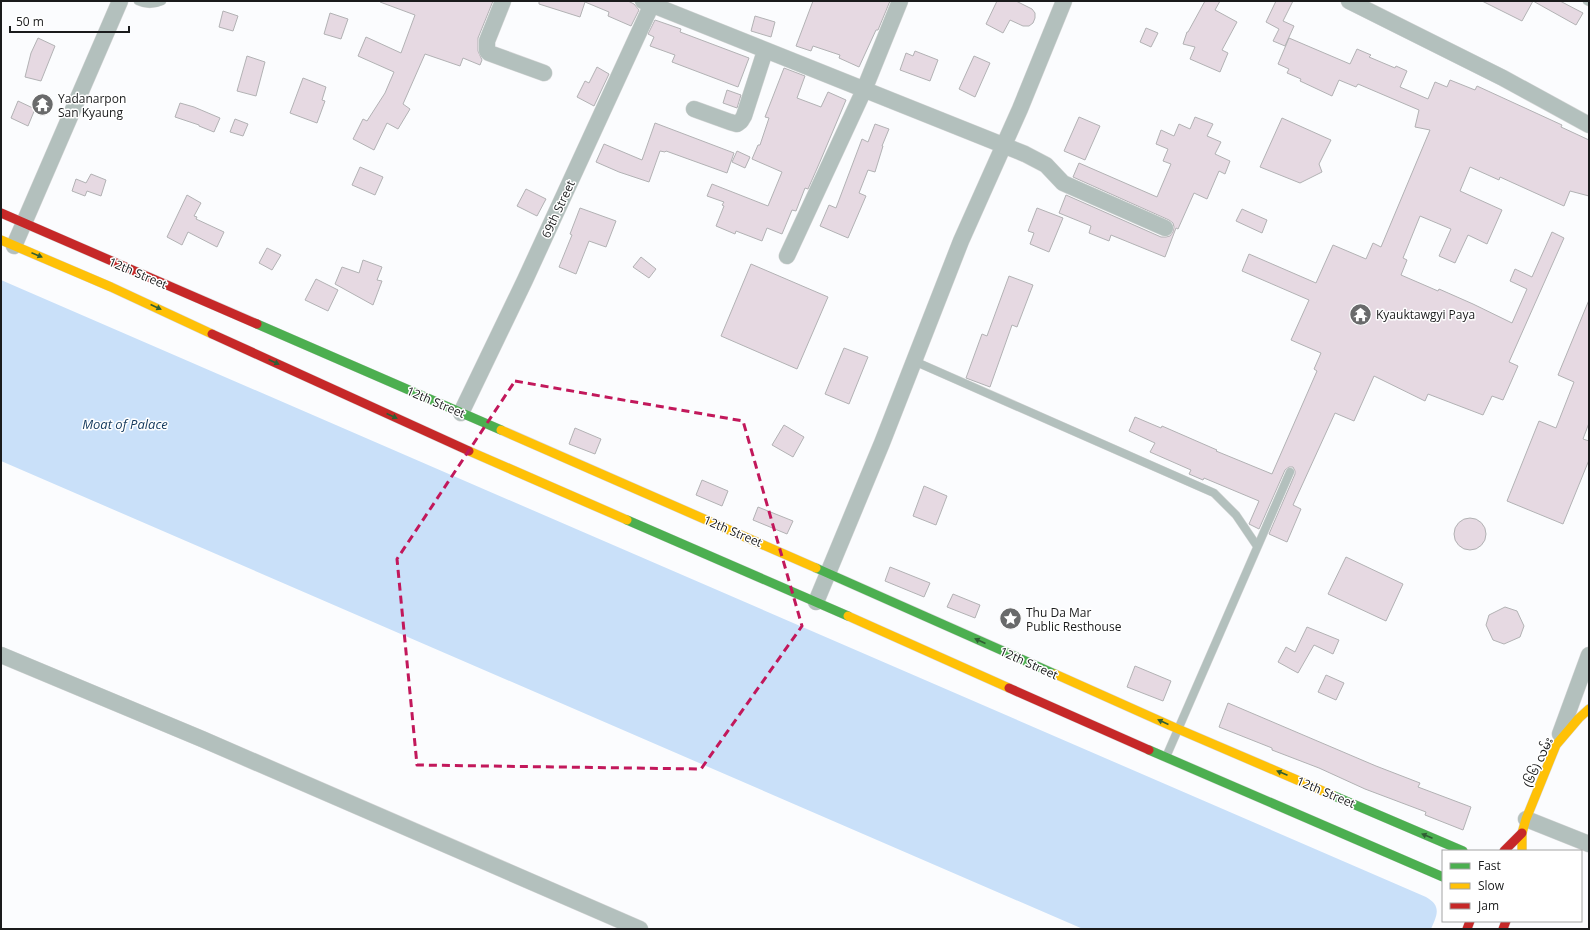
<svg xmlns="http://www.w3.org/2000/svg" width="1590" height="930" viewBox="0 0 1590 930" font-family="'Open Sans','Noto Sans Myanmar',sans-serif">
	<rect width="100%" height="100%" fill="#fbfcfe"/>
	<!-- water -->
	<path fill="#c9e0f9" d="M1,280L1426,897C1442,906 1437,915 1431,929H1083L1,461Z"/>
	<!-- building -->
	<path fill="#e6d9e2" stroke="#b2b2b4" d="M381,1H493L478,38V51L482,60L480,65L463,58L460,66L425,54L403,104L410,109L398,129L387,123L374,150L353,139L363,119L367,121L385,93L394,72L358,56L366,37L401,53L415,15L380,2Z
		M539,1H628L634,4L639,10L631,26L608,16L609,12L585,2L580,17L539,4Z
		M813,1H890L878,30H876L859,67L839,58L840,55L813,46L811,51L796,46Z
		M997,1H1016L1032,9L1035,13V18L1033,23L1029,26H1023L1010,20L1003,33L986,24Z
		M1205,1H1220L1215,10L1237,22L1222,50L1228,53L1220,72L1190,59L1195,47L1183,44L1187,32H1188Z
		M1276,1H1293L1283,21L1294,26L1285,46L1273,41L1279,29L1266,22Z
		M1482,1H1560L1583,13L1576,25L1533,1L1522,21Z
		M223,11L238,16L233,31L219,27Z
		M330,13L348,19L341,39L324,34Z
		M755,16L775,22L771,37L751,31Z
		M655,20L681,29L680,32L749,58L738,87L672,62L675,55L650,46L654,37L648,34Z
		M1146,28L1158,33L1151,47L1140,42Z
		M38,38L55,46L41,81L25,77L31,53Z
		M1289,38L1350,64L1357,49L1371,55L1369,57L1395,68L1396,66L1407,71L1400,87L1428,99L1435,82L1447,87L1450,80L1475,90L1477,86L1562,125L1561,127L1589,140V196L1570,191L1564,206L1500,177L1499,180L1470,167L1460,191L1502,210L1487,244L1468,235L1455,263L1439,256L1451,229L1420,216L1403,258L1407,260L1401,275L1438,291L1439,289L1473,304L1512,323L1527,289L1510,281L1515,269L1532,277L1552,232L1564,238L1509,362L1518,366L1503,400L1492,396L1483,415L1428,394L1425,401L1374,376L1354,421L1335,413L1293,505L1301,509L1287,542L1269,534L1295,474V471L1293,467H1289L1285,470L1259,529L1249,524L1259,501L1204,478L1203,480L1189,474L1191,470L1150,452L1155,443L1129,431L1135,417L1161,428L1162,426L1217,450L1216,451L1272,474L1317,371L1314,369L1321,353L1291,340L1309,300L1242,271L1249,254L1316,283L1333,245L1366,259L1373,243L1381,247L1430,130L1415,127L1419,110L1358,84L1356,87L1339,80L1332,96L1300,81L1301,79L1287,73L1289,69L1278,64Z
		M915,51L938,60L930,81L900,70L906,53L913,56Z
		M247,56L265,62L256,96L237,91Z
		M974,56L990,63L975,97L959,89Z
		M597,67L609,74L594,106L577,97L585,81L589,83Z
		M784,68L805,76L797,98L821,107L828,92L846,100L819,164L808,189L805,188L796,211L792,210L782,234L767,228L762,241L736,231L735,234L716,226L724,206L722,205L724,202L707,196L712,184L768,206L782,172L752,159L758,145H760L769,118L765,117Z
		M303,78L326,87L322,100L325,101L317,123L290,113Z
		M727,90L741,95L737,108L723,103Z
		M18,101L35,109L28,126L11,118Z
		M180,103L194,107L220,118L214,132L199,126V125L175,117Z
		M1079,117L1100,126L1085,160L1064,151Z
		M1195,117L1213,124L1207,136L1221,142L1215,154L1230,161L1225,174L1219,171L1207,199L1194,193L1178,229L1176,228L1165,257L1111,235L1109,241L1089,233L1091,226L1059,213L1066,195L1161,237H1166L1170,236L1173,232L1174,227L1173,223L1169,220L1073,177L1079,163L1157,197L1171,164L1163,161L1168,149L1156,144L1161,130L1174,136L1179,124L1190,129Z
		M1282,118L1331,140L1319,164L1322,172L1300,183L1260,167Z
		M235,119L248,124L243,136L230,132Z
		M655,123L734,153L727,173L666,151L665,152L660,151L649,182L619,172L596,162L604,144L642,160Z
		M875,124L889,129L882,146H883L875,172L868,170L859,193L866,196L848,238L820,226L829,205L836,208L862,139L868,142Z
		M737,151L750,157L745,168L732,162Z
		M360,167L383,177L375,195L352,185Z
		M91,174L106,180L101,196L87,191L85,196L72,191L76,179L86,183Z
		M526,189L546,199L537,216L517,206Z
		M187,195L201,203L194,216L197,217L196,219L224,232L217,247L188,232L182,245L167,237Z
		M580,208L616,221L606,247L589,241L576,274L559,267L572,235L570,234Z
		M1037,208L1063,218L1049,252L1030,244L1034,233L1028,231Z
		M1242,209L1267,220L1262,233L1236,221Z
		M267,248L281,255L272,270L259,263Z
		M641,257L656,269L649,278L633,267Z
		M363,260L382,267L377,280L382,281L373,305L335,284L342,267L359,273Z
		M751,264L828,297L797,369L721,336Z
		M1009,276L1033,285L1017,327L1012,325L990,387L966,378L982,334L987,336Z
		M316,279L338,290L328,311L305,300Z
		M1589,300V423L1583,439L1589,441V460L1563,524L1507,501L1539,421L1556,428L1574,382L1558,375Z
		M844,348L868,357L849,404L825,394Z
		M784,425L804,437L793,457L772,445Z
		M575,428L601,439L595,454L569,444Z
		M702,480L728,491L722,506L696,495Z
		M924,486L947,496L936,525L913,516Z
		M758,507L793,521L787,534L753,520Z
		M1454 534a16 16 0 1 1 32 0a16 16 0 1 1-32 0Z
		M1346,557L1403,584L1386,621L1328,594Z
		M890,567L930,583L924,597L885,581Z
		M953,594L980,605L975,618L947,607Z
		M1505,607L1517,611L1524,626L1520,637L1504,644L1493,640L1486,625L1489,615Z
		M1307,627L1339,640L1333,654L1314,645L1298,673L1278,662L1286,647L1295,652Z
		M1135,666L1171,681L1163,701L1127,687Z
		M1326,675L1344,683L1336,700L1318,692Z
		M1228,703L1376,766L1420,783L1418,787L1471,807L1463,830L1425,815L1426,812L1365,789L1319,768L1272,750V748L1219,727Z"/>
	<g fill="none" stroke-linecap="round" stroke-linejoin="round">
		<defs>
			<path id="lane" d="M138,1C146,5 153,5 162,1
				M1587,1L1589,2
				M914,361L1214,493L1236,515L1257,546
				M1166,757L1290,472"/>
			<path id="street" d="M503,1L487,41V51L489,53L544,73
				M643,1L1025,154L1046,165L1063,183L1165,228
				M1349,1L1503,78L1589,125
				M694,109L730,122L737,124L741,121L744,116L765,51
				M14,246L120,1
				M787,256L864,90L900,1
				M461,413L525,280L652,4
				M816,602L882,443L961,241L1020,109L1064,1
				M1,655L202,739L640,929
				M1560,734L1589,655
				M1526,819L1589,844"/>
			<path id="fast" d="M257,324L501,430
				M627,520L848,616
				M816,568L1055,674
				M1149,750L1443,877
				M1332,795L1463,851"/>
			<path id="slow" d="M1,240L111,287L212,334
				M501,430L816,568
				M469,451L627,520
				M848,616L1009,688
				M1055,674L1178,729L1332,795
				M1522,851V833L1526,819L1556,745L1579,718L1589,709"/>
			<path id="jam" d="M1,213L257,324
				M212,334L469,451
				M1009,688L1149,750
				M1504,851L1522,833
				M1467,929L1470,921
				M1503,929L1506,921"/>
		</defs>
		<!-- lane casing -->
		<use href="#lane" stroke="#d8d8d9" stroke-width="9"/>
		<!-- street casing -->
		<use href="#street" stroke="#d8d8d9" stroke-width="17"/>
		<!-- fast casing -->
		<use href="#fast" stroke="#d8d8d9" stroke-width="10"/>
		<!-- slow casing -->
		<use href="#slow" stroke="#d8d8d9" stroke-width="10"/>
		<!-- jam casing -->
		<use href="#jam" stroke="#d8d8d9" stroke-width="10"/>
		<!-- lane -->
		<use href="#lane" stroke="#b3c0bd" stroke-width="8"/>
		<!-- street -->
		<use href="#street" stroke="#b3c0bd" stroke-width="16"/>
		<!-- fast -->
		<use href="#fast" stroke="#4caf50" stroke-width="9"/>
		<!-- slow -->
		<use href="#slow" stroke="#ffc107" stroke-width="9"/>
		<!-- jam -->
		<use href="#jam" stroke="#c62828" stroke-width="9"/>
	</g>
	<!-- one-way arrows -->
	<defs><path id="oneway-solid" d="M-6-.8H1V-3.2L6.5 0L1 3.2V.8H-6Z"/></defs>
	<g fill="#305e33">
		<use href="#oneway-solid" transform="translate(37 255) rotate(23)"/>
		<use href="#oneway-solid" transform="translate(156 307) rotate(25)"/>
		<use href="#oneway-solid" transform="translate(274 362) rotate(25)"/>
		<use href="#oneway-solid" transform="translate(392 416) rotate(25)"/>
		<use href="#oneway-solid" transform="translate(980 641) rotate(-156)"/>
		<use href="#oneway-solid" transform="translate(1163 722) rotate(-156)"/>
		<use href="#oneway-solid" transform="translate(1282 773) rotate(-157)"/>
		<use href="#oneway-solid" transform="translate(1427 836) rotate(-157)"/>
	</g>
	<!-- marked area -->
	<path fill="none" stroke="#c2185b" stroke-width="3" stroke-dasharray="8 5" stroke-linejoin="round" d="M515,381L743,421L802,626L701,769L417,765L397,559Z"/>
	<!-- icons -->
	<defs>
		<symbol id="temple-disc" viewBox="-11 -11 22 22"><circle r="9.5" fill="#696a6b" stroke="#fff"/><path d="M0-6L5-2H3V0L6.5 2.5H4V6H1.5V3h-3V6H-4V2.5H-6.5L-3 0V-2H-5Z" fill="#fff"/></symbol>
		<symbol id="sight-disc" viewBox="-11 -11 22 22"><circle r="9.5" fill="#696a6b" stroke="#fff"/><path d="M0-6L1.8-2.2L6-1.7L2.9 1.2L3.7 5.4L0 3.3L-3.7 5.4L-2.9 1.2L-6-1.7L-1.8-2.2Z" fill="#fff"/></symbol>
	</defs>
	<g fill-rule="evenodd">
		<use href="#temple-disc" x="30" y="92" width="25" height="25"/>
		<use href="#temple-disc" x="1348" y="302" width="25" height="25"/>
		<use href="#sight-disc" x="998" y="606" width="25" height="25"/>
	</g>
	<g text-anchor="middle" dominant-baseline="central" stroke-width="3" stroke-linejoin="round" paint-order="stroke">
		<!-- poi labels -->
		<g font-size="12" fill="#1a1b1c" stroke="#fff" text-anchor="start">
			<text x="58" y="98">Yadanarpon<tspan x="58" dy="14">San Kyaung</tspan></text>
			<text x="1376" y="314">Kyauktawgyi Paya</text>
			<text x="1026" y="612">Thu Da Mar<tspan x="1026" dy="14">Public Resthouse</tspan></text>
		</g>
		<!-- street labels -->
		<g font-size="12" fill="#1a1b1c" stroke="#fff">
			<text transform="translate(558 209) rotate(-65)">69th Street</text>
			<text transform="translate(138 273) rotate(23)">12th Street</text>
			<text transform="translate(436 402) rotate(23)">12th Street</text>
			<text transform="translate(733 531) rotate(23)">12th Street</text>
			<text transform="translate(1029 663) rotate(24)">12th Street</text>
			<text transform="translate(1538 762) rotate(-65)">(၆၆) လမ်း</text>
			<text transform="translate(1326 792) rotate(23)">12th Street</text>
		</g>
		<!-- water labels -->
		<g font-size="13" font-style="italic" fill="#12385c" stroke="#fff">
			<text x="125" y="424">Moat of Palace</text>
		</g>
	</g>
	<!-- border -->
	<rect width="1590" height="930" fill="none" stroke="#1a1b1c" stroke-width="4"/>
	<!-- legend -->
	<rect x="1442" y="850" width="140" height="72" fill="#ffffff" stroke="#a3a4a4"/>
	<rect x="1450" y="863" width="20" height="6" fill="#4caf50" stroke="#a3a4a4"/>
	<text x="1478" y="870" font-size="12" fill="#1a1b1c">Fast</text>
	<rect x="1450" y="883" width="20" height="6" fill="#ffc107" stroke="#a3a4a4"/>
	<text x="1478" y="890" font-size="12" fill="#1a1b1c">Slow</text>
	<rect x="1450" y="903" width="20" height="6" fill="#c62828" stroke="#a3a4a4"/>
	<text x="1478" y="910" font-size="12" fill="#1a1b1c">Jam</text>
	<!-- scale -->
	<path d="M10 26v6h119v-6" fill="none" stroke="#1a1b1c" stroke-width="2"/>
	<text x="16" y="26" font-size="12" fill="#1a1b1c" stroke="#ffffff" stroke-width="3" paint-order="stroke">50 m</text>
</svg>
